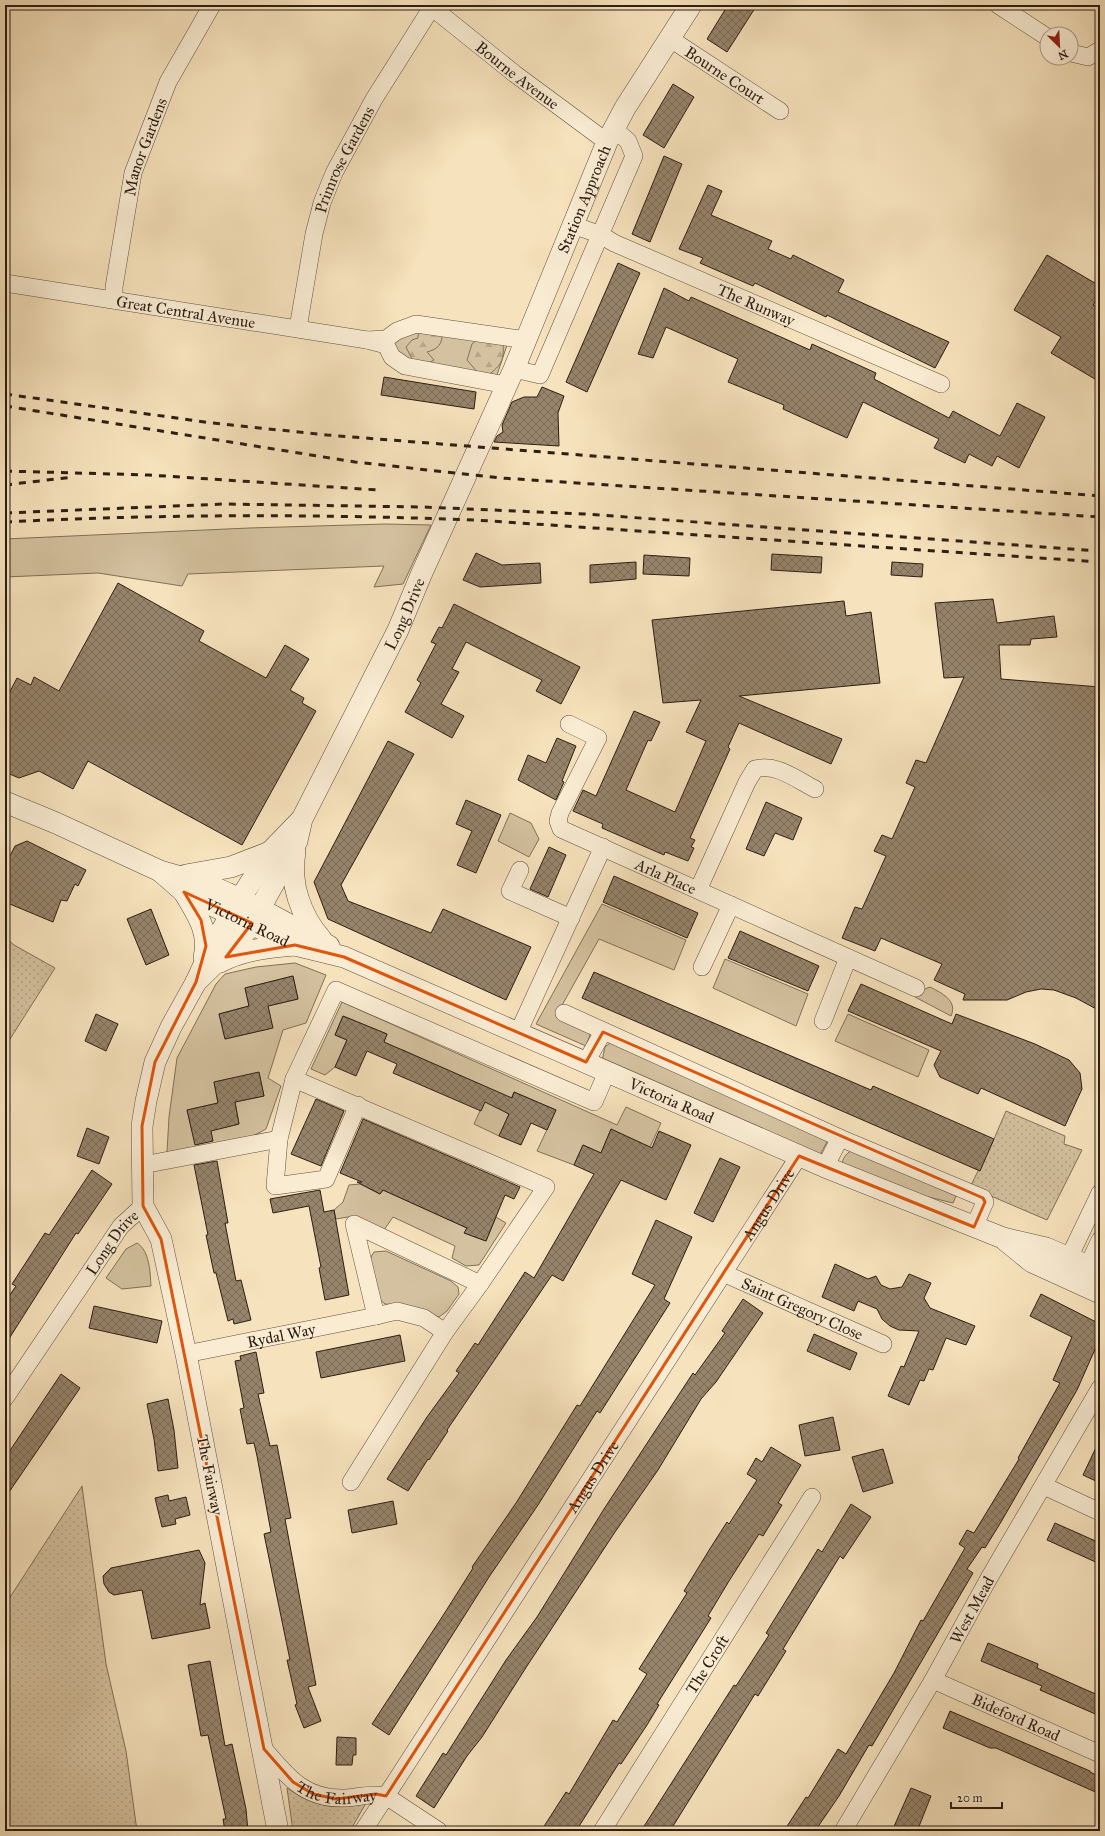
<svg xmlns="http://www.w3.org/2000/svg" width="1105" height="1836" viewBox="0 0 1105 1836" font-family="'IM FELL Great Primer',serif">
	<defs>
		<pattern id="forest-firs" width="22" height="20" patternUnits="userSpaceOnUse"><rect width="22" height="20" fill="#d4c19f"/><path d="M5 1l3.5 6h-7zM16 11l3.5 6h-7z" fill="#b6a588"/></pattern>
		<pattern id="park-dots" width="8" height="8" patternUnits="userSpaceOnUse"><rect width="8" height="8" fill="#d4c19f"/><path d="M2 2h.1M6 6h.1" fill="none" stroke="#b6a588" stroke-width="1.8" stroke-linecap="round"/></pattern>
		<pattern id="building-cross-hatch" width="8" height="8" patternUnits="userSpaceOnUse"><rect width="8" height="8" fill="#96846b"/><path d="M0 0l8 8M0 8l8-8" fill="none" stroke="#7b6b57"/></pattern>
	</defs>
	<rect width="100%" height="100%" fill="#f6e2bc"/>
	<filter id="stains"><feTurbulence type="fractalNoise" baseFrequency=".005" numOctaves="4"/><feColorMatrix values="0 0 0 0 .2 0 0 0 0 .09 0 0 0 0 .02 0 0 0 .5 -.17"/></filter>
	<radialGradient id="worn" r=".72"><stop offset=".6" stop-color="#630" stop-opacity="0"/><stop offset="1" stop-color="#630" stop-opacity=".3"/></radialGradient>
	<!-- green -->
	<path fill="#d4c19f" stroke="#807059" fill-rule="evenodd" d="M417,330L507,345L497,375L409,363L397,355L394,344L399,336Z
		M385,524L431,525L403,584L374,587L384,566L188,574L182,586L98,573L5,577V539L249,528Z
		M510,813L531,823L539,839L529,857L498,841Z
		M602,904L686,940L674,970L599,939L556,1016L591,1032L586,1046L536,1024Z
		M725,959L808,994L796,1026L713,988Z
		M295,963L326,975L306,1023L283,1030L268,1078L281,1086L266,1129L251,1137L167,1152L169,1117L177,1058L216,984L225,974L256,967ZM293,976L298,999L268,1006L272,1028L225,1039L219,1014L249,1006L245,988ZM259,1073L264,1096L235,1102L239,1124L193,1134L187,1110L218,1103L214,1082Z
		M930,987C942,993 958,1001 951,1016L915,997L922,990Z
		M342,1002L617,1125L626,1107L661,1123L650,1147L611,1129L601,1153L583,1145L574,1165L537,1151L556,1110L514,1092L505,1112L509,1114L499,1136L474,1124L490,1089L403,1050L383,1044L387,1034L343,1016L335,1035L347,1040L335,1067L325,1075L311,1069Z
		M848,1014L929,1050L918,1077L835,1041Z
		M610,1043L829,1138L820,1155L602,1061L605,1047Z
		M852,1150L956,1196L953,1203L904,1191L842,1166C842,1158 846,1154 852,1150Z
		M360,1184L380,1194L383,1190L467,1228L465,1233L486,1241L496,1217L506,1223L479,1265L466,1266L452,1258L455,1246L393,1217L384,1230L354,1216L336,1219L334,1210L343,1202L349,1185Z
		M137,1243C150,1251 150,1273 151,1286L122,1289L106,1278L126,1249Z
		M386,1251L451,1281L458,1287L459,1294L447,1311L439,1317L409,1306L385,1304L378,1298L370,1259L374,1252Z"/>
	<!-- forest -->
	<path fill="url(#forest-firs)" stroke="#807059" d="M424,329L442,332C443,344 438,349 427,352L434,360L422,367L415,365L406,347L412,340L418,338V335Z
		M480,337L503,341C504,360 503,364 487,376L479,374L467,360L472,344Z"/>
	<!-- park -->
	<path fill="url(#park-dots)" stroke="#807059" d="M5,937L14,945L55,968L5,1047Z
		M1006,1111L1065,1136L1064,1144L1082,1150L1047,1220L970,1187L994,1139Z
		M82,1486L106,1664L126,1751L137,1831H5V1605Z
		M287,1788C313,1806 335,1811 366,1803L350,1831H293Z"/>
	<!-- building -->
	<path fill="url(#building-cross-hatch)" stroke="#2d1e13" d="M728,5H757L727,52L707,39Z
		M673,84L694,97L664,148L643,135Z
		M664,156L682,164L650,242L632,234Z
		M708,185L722,191L711,215L772,241L768,249L791,259L793,255L844,280L838,292L949,342L935,368L827,315L826,317L755,283L753,286L700,263L703,258L679,249Z
		M1047,255L1100,286V294L1093,305L1100,309V382L1051,353L1061,337L1014,310Z
		M618,263L640,273L587,392L566,382Z
		M664,288L689,301L691,297L810,350L812,344L876,373L874,379L949,418L953,411L1000,436L1017,403L1045,417L1019,468L997,456L992,466L969,454L965,463L934,448L939,439L863,402L847,438L783,409L784,405L728,382L738,359L666,327L653,358L638,354Z
		M384,377L476,392L474,409L381,395Z
		M542,387L564,396L558,413L559,446L494,442L497,436L503,432L502,425L512,402L524,397H537Z
		M476,553L502,565L540,563L541,583L480,587L463,580Z
		M772,554L822,557L821,573L771,570Z
		M644,555L690,558L689,576L643,574Z
		M636,562V579L590,583V565Z
		M892,562L923,564L922,577L891,575Z
		M118,583L204,631L199,641L266,678L285,645L309,659L290,690L304,698L302,703L316,711L242,845L88,761L73,789L39,771L19,778L5,772V701L17,678L31,685L34,677L59,691Z
		M993,599L997,623L1054,616L1057,637L1031,639L1030,645H999L1001,679L1100,687V1011L1076,998L1054,990L1041,989L1026,992L1007,1000H963L965,994L934,980L942,964L881,938L875,951L842,938L855,907L862,909L886,856L874,851L882,835L892,839L915,787L906,783L916,760L926,763L964,677L944,678L935,603Z
		M844,601L846,616L871,612L880,683L739,696L842,739L831,764L739,723L728,747L730,749L690,838L695,840L691,847L694,848L688,861L665,852L664,855L602,828L603,824L573,811L583,790L596,796L634,711L660,722L651,741L648,740L626,790L675,812L706,741L686,732L701,700L663,703L652,620Z
		M454,604L580,667L561,704L536,691L542,680L466,642L452,669L459,672L441,704L464,716L452,738L405,712L421,683L417,680L436,644L431,642L439,627L442,628Z
		M557,738L576,746L562,781L564,782L556,800L518,780L528,755L546,763Z
		M388,741L414,754L341,885L348,901L431,933L443,909L531,947L506,1000L328,919L314,882Z
		M466,800L501,815L476,873L457,865L472,831L456,824Z
		M766,802L802,818L793,840L775,833L764,856L746,849Z
		M27,841L86,870L78,886L75,884L67,901L61,900L53,922L5,902V866L15,846Z
		M549,847L566,855L548,897L530,889Z
		M614,876L698,913L687,938L603,902Z
		M151,909L169,955L146,965L127,919Z
		M740,931L819,966L808,991L728,958Z
		M594,972L871,1090L873,1086L994,1139L980,1171L582,998Z
		M293,976L298,999L268,1006L273,1028L225,1039L219,1014L249,1006L245,988Z
		M861,984L952,1024L956,1014L1035,1044L1069,1060L1080,1073L1082,1089L1065,1126L981,1088L978,1094L940,1077L934,1065L941,1051L848,1011Z
		M96,1014L118,1024L106,1051L85,1041Z
		M343,1016L387,1034L384,1042L512,1098L514,1092L556,1110L547,1130L531,1123L521,1145L499,1136L509,1114L485,1102L481,1111L393,1073L397,1064L367,1051L356,1076L335,1067L347,1040L335,1035Z
		M259,1072L264,1096L235,1102L239,1124L211,1131L213,1141L195,1145L187,1110L218,1103L214,1082Z
		M316,1099L344,1111L321,1166L291,1154Z
		M363,1119L520,1187L514,1199L505,1195L486,1241L464,1233L467,1228L383,1190L380,1194L357,1182H362L340,1173Z
		M87,1128L109,1137L99,1164L77,1156Z
		M611,1129L652,1148L659,1131L691,1145L666,1200L621,1180L563,1281L552,1275L447,1430L448,1431L429,1460L428,1459L408,1491L387,1479L427,1417L459,1373L456,1371L475,1343L478,1345L525,1272L534,1278L594,1174L574,1165L583,1145L601,1153Z
		M720,1158L740,1167L713,1222L694,1213Z
		M217,1161L228,1223H225L236,1281L241,1280L251,1320L234,1324L233,1319L228,1321L216,1273H214L206,1235H208L194,1165Z
		M92,1170L112,1184L78,1234L76,1233L5,1345V1302L16,1286L12,1284L45,1233L49,1235Z
		M320,1190L324,1212L334,1210L349,1295L325,1300L319,1268L321,1267L309,1206L273,1213L270,1199Z
		M656,1220L692,1237L664,1299L670,1303L600,1413L597,1411L538,1505L489,1577L389,1735L372,1724L444,1614L473,1568L472,1567L516,1503L577,1405L580,1406L655,1285L632,1274Z
		M835,1264L868,1279L876,1276L881,1285L890,1289L902,1287L909,1274L931,1283L924,1298L930,1308L975,1326L966,1345L946,1338L933,1370L929,1369L924,1381L920,1380L909,1405L888,1396L901,1366L904,1367L919,1331L899,1330L890,1326L882,1319L877,1309L858,1301L854,1311L822,1297Z
		M1041,1294L1100,1324V1338L1077,1390L1001,1522L985,1548L982,1547L967,1569L973,1573L872,1746L869,1745L839,1796L815,1831H784L806,1797L808,1798L838,1749L846,1754L894,1673L921,1620L923,1621L965,1548L959,1544L967,1530L974,1533L1019,1459L1018,1458L1060,1383L1053,1380L1072,1337L1030,1316Z
		M743,1299L763,1313L716,1382L701,1399L658,1470L615,1532L527,1666L482,1737L467,1756L434,1808L416,1796L443,1753L446,1755L506,1660L537,1617L604,1509L693,1373L695,1375L725,1333L722,1331Z
		M94,1306L162,1321L157,1343L89,1328Z
		M814,1334L857,1353L850,1370L807,1351Z
		M400,1335L405,1361L321,1378L316,1352Z
		M256,1352L264,1393L258,1394L270,1446L277,1445L291,1518L285,1519L316,1685L308,1687L321,1721L304,1728L295,1705L297,1704L287,1660H290L264,1534L271,1532L257,1456L254,1443L247,1444L240,1409L244,1408L235,1361L241,1360L240,1356Z
		M61,1374L80,1388L5,1498V1458Z
		M168,1399L174,1430L178,1468L158,1471L154,1439L147,1404Z
		M833,1417L840,1450L805,1456L799,1425Z
		M1100,1439V1483L1083,1475Z
		M771,1447L801,1465L778,1503L782,1505L763,1536L759,1534L729,1581L708,1616L711,1618L657,1704L659,1705L647,1725L621,1764L619,1763L576,1831H541L566,1792L569,1794L613,1720L617,1722L647,1674L639,1669L687,1593L684,1591L711,1547L727,1522L729,1524L757,1480L747,1474L756,1458L762,1462Z
		M883,1449L893,1483L863,1492L852,1457Z
		M168,1495L169,1501L186,1497L190,1515L175,1519L176,1524L162,1527L155,1498Z
		M393,1501L397,1524L352,1533L348,1510Z
		M851,1504L871,1517L843,1559L840,1556L783,1649L786,1651L758,1696L755,1694L670,1831H641L734,1685L736,1686L769,1635L766,1633L818,1549L822,1552Z
		M1055,1523L1100,1543V1564L1047,1540Z
		M199,1550L205,1563L200,1605L205,1603L210,1628L152,1639L142,1590L114,1595L109,1592L104,1584L103,1576L111,1568Z
		M988,1643L1038,1664L1037,1668L1100,1696V1716L1040,1690L1042,1686L981,1661Z
		M210,1661L225,1746L232,1744L246,1809L248,1831H225L223,1819H226L208,1735L201,1736L188,1665Z
		M950,1711L1090,1771V1772L1100,1777V1794L996,1748H990L943,1728Z
		M337,1737L356,1738V1755H353L352,1765H336Z
		M911,1788L931,1796L918,1829L912,1827L910,1831H892Z"/>
	<g fill="none" stroke-linecap="round" stroke-linejoin="round">
		<defs>
			<g id="minor">
				<path id="s1" d="M429,5L515,74L607,142"/>
				<path d="M998,5L1047,37"/>
				<path id="s2" d="M669,38L780,111"/>
				<path d="M1071,53L1088,57L1100,50"/>
				<path id="s3" d="M573,225L601,235L614,243L941,384"/>
				<path id="s4" d="M5,283L367,340"/>
				<path id="s5" d="M114,300V287L133,173L168,82L212,5"/>
				<path id="s6" d="M298,328L314,234L322,203L334,173L374,99L432,7"/>
				<path d="M514,369L540,375L634,156L628,141L614,129"/>
				<path d="M506,385L405,366L392,357L386,345L367,340L386,339L397,331L416,324L526,340"/>
				<path id="s7" d="M569,724L598,738L560,813L558,821L561,829L916,988"/>
				<path d="M520,870L510,891L571,918"/>
				<path d="M698,890L747,782L755,769C776,763 796,779 815,789"/>
				<path d="M702,967L731,905"/>
				<path d="M564,1013L840,1138L983,1198L985,1202L974,1227"/>
				<path d="M823,1021L848,958"/>
				<path d="M518,1033L603,847"/>
				<path d="M586,1062L603,1032"/>
				<path d="M294,1079L546,1187L480,1284L445,1332"/>
				<path d="M279,1139L275,1186L326,1179L358,1105"/>
				<path d="M143,1165L279,1139L294,1079L336,990L594,1102L607,1072"/>
				<path d="M825,1167L840,1138"/>
				<path d="M1064,1268L1100,1193"/>
				<path id="s8" d="M723,1273L883,1344"/>
				<path d="M1082,1278L1100,1240"/>
				<path id="s9" d="M186,1354L376,1316"/>
				<path id="s10" d="M5,1398L121,1226L143,1206"/>
				<path d="M351,1482L445,1332L424,1318L397,1311L376,1316L354,1224L480,1284"/>
				<path d="M1044,1486L1100,1512"/>
				<path id="s11" d="M933,1680L1100,1754"/>
				<path id="s12" d="M264,1749C288,1777 305,1800 346,1798C360,1797 373,1793 386,1796L363,1831"/>
				<path id="s13" d="M439,1831L386,1796L799,1156"/>
				<path id="s14" d="M602,1831L812,1497"/>
				<path id="s15" d="M843,1831L933,1680L989,1578L1100,1388"/>
			</g>
			<g id="tertiary">
				<path d="M5,802L56,823L160,871L206,884L227,893L260,909L329,946"/>
				<path d="M295,852C289,883 301,916 321,939"/>
				<path id="s16" d="M160,871L184,892L295,945L344,957L825,1167L1003,1238L1046,1248L1100,1271"/>
				<path d="M186,875L231,867L270,852"/>
				<path d="M184,892C197,915 210,931 204,958"/>
				<path d="M220,962C243,950 269,947 295,945"/>
				<path id="s17" d="M196,982L240,939L252,923L297,841L302,819L398,630L421,575L514,369L607,142L625,108L691,5"/>
				<path d="M1005,1240L1032,1262L1100,1293"/>
				<path d="M278,1831L186,1354L161,1239L143,1206L142,1126L146,1101L155,1062L171,1027L196,982L212,947L240,899L270,852L300,821"/>
			</g>
		</defs>
		<!-- minor casing -->
		<use href="#minor" stroke="#5f4f3d" stroke-width="18"/>
		<!-- tertiary casing -->
		<use href="#tertiary" stroke="#5f4f3d" stroke-width="22"/>
		<!-- minor -->
		<use href="#minor" stroke="#f9ecd3" stroke-width="17"/>
		<!-- tertiary -->
		<use href="#tertiary" stroke="#f9ecd3" stroke-width="21"/>
		<!-- rail -->
		<path stroke="#2d1e13" stroke-width="3" stroke-dasharray="7 7" stroke-linecap="butt" d="M5,394L212,423L327,435L1100,496
			M5,406L355,462L501,478L1100,517
			M5,471L149,475L378,490
			M5,485L73,477
			M5,513L224,504L423,507L584,514L1100,551
			M5,522C162,514 318,514 475,520L1100,562"/>
	</g>
	<!-- marked area -->
	<path fill="none" stroke="#df560c" stroke-width="3" stroke-linejoin="round" d="M184,892L252,923L226,957L295,945L344,957L586,1062L603,1032L983,1198L985,1202L974,1227L799,1156L386,1796L376,1794L336,1799L313,1794L293,1782L264,1749L161,1239L143,1206L142,1126L155,1062L196,982L206,946L201,920Z"/>
	<g text-anchor="middle" dominant-baseline="central" stroke-width="3.5" stroke-linejoin="round" paint-order="stroke">
		<!-- street labels -->
		<g font-size="16" fill="#2d1e13" stroke="#f9ecd3">
			<text stroke="none"><textPath href="#s2" startOffset="67">Bourne Court</textPath></text>
			<text stroke="none"><textPath href="#s1" startOffset="113">Bourne Avenue</textPath></text>
			<text stroke="none"><textPath href="#s5" startOffset="157">Manor Gardens</textPath></text>
			<text stroke="none"><textPath href="#s6" startOffset="176">Primrose Gardens</textPath></text>
			<text stroke="none"><textPath href="#s17" startOffset="879">Station Approach</textPath></text>
			<text stroke="none"><textPath href="#s3" startOffset="200">The Runway</textPath></text>
			<text stroke="none"><textPath href="#s4" startOffset="183">Great Central Avenue</textPath></text>
			<text stroke="none"><textPath href="#s17" startOffset="427">Long Drive</textPath></text>
			<text stroke="none"><textPath href="#s7" startOffset="248">Arla Place</textPath></text>
			<text stroke="none"><textPath href="#s16" startOffset="102">Victoria Road</textPath></text>
			<text stroke="none"><textPath href="#s16" startOffset="563">Victoria Road</textPath></text>
			<text stroke="none"><textPath href="#s13" startOffset="768">Angus Drive</textPath></text>
			<text stroke="none"><textPath href="#s10" startOffset="189">Long Drive</textPath></text>
			<text stroke="none"><textPath href="#s8" startOffset="87">Saint Gregory Close</textPath></text>
			<text stroke="none"><textPath href="#s9" startOffset="97">Rydal Way</textPath></text>
			<text transform="translate(210 1475) rotate(79)">The Fairway</text>
			<text stroke="none"><textPath href="#s13" startOffset="444">Angus Drive</textPath></text>
			<text stroke="none"><textPath href="#s15" startOffset="256">West Mead</textPath></text>
			<text stroke="none"><textPath href="#s14" startOffset="197">The Croft</textPath></text>
			<text stroke="none"><textPath href="#s11" startOffset="91">Bideford Road</textPath></text>
			<text stroke="none"><textPath href="#s12" startOffset="90">The Fairway</textPath></text>
		</g>
	</g>
	<!-- margin -->
	<rect width="1105" height="1836" fill="none" stroke="#f6e2bc" stroke-width="20"/>
	<rect x="6" y="6" width="1093" height="1824" fill="none" stroke="#2d1e13" stroke-width="2"/>
	<rect x="10" y="10" width="1085" height="1816" fill="none" stroke="#2d1e13"/>
	<!-- north arrow -->
	<g transform="translate(1059 46) rotate(156)"><circle r="19" fill="#f9ecd3" stroke="#a79a86"/>
	<path d="M0-3L7 15L0 10L-7 15Z" fill="#8f2418"/>
	<text y="-6" font-size="11" font-weight="bold" text-anchor="middle" fill="#2d1e13">N</text>
	</g>
	<!-- scale -->
	<path d="M951 1802v6h51v-6" fill="none" stroke="#2d1e13" stroke-width="2"/>
	<text x="957" y="1802" font-size="12" fill="#2d1e13" stroke="#f9ecd3" stroke-width="3" paint-order="stroke">20 m</text>
	<rect width="100%" height="100%" filter="url(#stains)"/>
	<rect width="100%" height="100%" fill="url(#worn)"/>
</svg>
